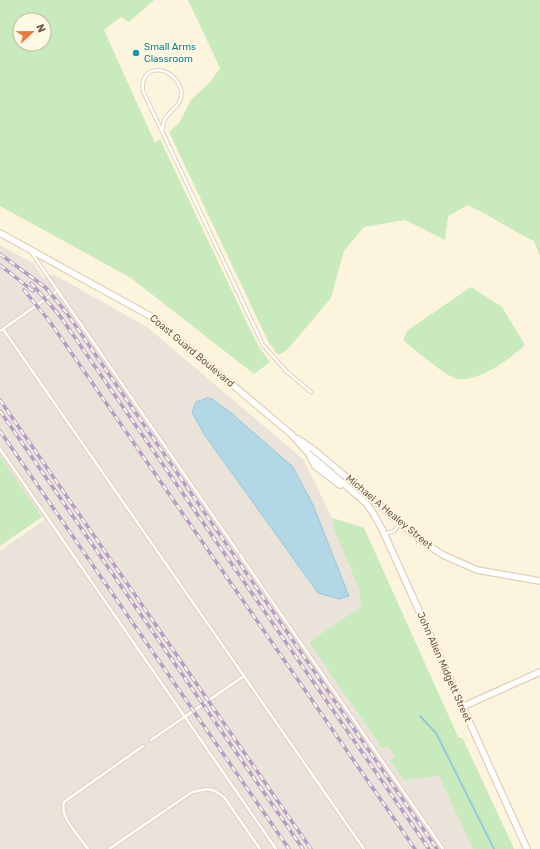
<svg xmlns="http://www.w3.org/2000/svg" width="540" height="849" viewBox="0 0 540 849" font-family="Rubik,sans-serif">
	<rect width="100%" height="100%" fill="#fdf4dd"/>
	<!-- industrial -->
	<path fill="#eae3da" d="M0,245L33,263L43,278L53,274L147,327L304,460L332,518L364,528L458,737L463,739L514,849H0V551L44,520L0,457Z"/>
	<!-- green -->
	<path fill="#c9eabc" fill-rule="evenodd" d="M0,0H154L129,22L121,17L104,30L155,143L160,139L249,327L259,347L270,362L254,374L131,278L0,206ZM20,20H44V44H20Z
		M188,0H540V256L534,241C511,230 491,216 468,205L448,216L445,240L405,220L364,227L344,251L331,298L287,350L278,355L268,341L169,132L179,123L191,100L211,81L220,68Z
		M471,287L502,307L525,345C511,358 479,382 458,379C447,378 413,348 403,340L408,330Z
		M0,456L42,517L0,546Z
		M332,518L364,528L458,737L463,739L514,849H473L439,776L404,780L390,760L395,757L387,745L382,748L309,642L361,607L359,589L333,526Z"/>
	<!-- water -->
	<path fill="#b2d8e6" stroke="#98c7d8" d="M207,398L212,399L230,412L293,467L313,505L349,596L339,599L318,593L204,434L192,412L196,402Z"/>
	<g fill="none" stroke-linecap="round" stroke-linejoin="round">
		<!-- stream -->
		<path stroke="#98c7d8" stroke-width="2" d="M420,716L436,733L494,849"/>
		<defs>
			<path id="lane" d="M162,131C163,127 163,122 165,119C171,109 184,104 181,90C174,65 139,62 143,91L263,345L286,371L311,392
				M31,252L443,849
				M3,329L364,849
				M0,331L57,291
				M0,449L276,849
				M385,534L394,531L400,524
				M151,740L244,676
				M88,849C80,837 59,817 64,802L143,746
				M109,849L192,792L208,789L215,791L224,797L260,849"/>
			<path id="street" d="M0,233L152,317L291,434L309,454L366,503L373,513L382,529L527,849
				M298,439L313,449L423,542L443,555L477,570L540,581
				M310,456L315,466L340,485
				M462,707L540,672"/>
		</defs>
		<!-- lane casing -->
		<use href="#lane" stroke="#e1d0b9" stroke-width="4.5"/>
		<!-- street casing -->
		<use href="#street" stroke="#e1d0b9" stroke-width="8"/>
		<!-- lane -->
		<use href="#lane" stroke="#fff" stroke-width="2.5"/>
		<!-- street -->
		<use href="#street" stroke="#fff" stroke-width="5.5"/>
		<defs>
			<path id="rail" d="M0,254L45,287L66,312L437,849
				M0,265L33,291
				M31,283L60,316L429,849
				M24,290L50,322L415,849
				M0,400L311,849
				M0,411L303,849
				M0,431L289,849"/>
		</defs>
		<!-- rail casing -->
		<use href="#rail" stroke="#b79dc5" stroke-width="3.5"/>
		<!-- rail -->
		<use href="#rail" stroke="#fff8e4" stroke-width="2" stroke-dasharray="6" stroke-linecap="butt"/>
	</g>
	<!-- markers -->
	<circle fill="#0f9aa8" stroke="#fff8e4" stroke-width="1.5" cx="136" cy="53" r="4"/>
	<g text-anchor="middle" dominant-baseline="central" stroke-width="3.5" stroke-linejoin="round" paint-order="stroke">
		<!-- culture labels -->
		<g font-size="10" fill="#0d838f" stroke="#fff8e4" text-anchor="start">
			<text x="144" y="47">Small Arms<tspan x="144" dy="12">Classroom</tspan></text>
		</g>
		<!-- street labels -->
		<g font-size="10" fill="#735b45" stroke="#fff8e4">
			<text transform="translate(192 351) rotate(40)">Coast Guard Boulevard</text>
			<text transform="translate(389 512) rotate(40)">Michael A Healey Street</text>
			<text transform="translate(444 667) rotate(66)">John Allen Midgett Street</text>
		</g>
	</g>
	<!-- north arrow -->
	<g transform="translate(32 32) rotate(68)"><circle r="19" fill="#fff8e4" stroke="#c7b9a4"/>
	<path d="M0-3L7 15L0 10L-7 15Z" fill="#ec793d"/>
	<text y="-6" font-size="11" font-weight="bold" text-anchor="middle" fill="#735b45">N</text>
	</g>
</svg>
